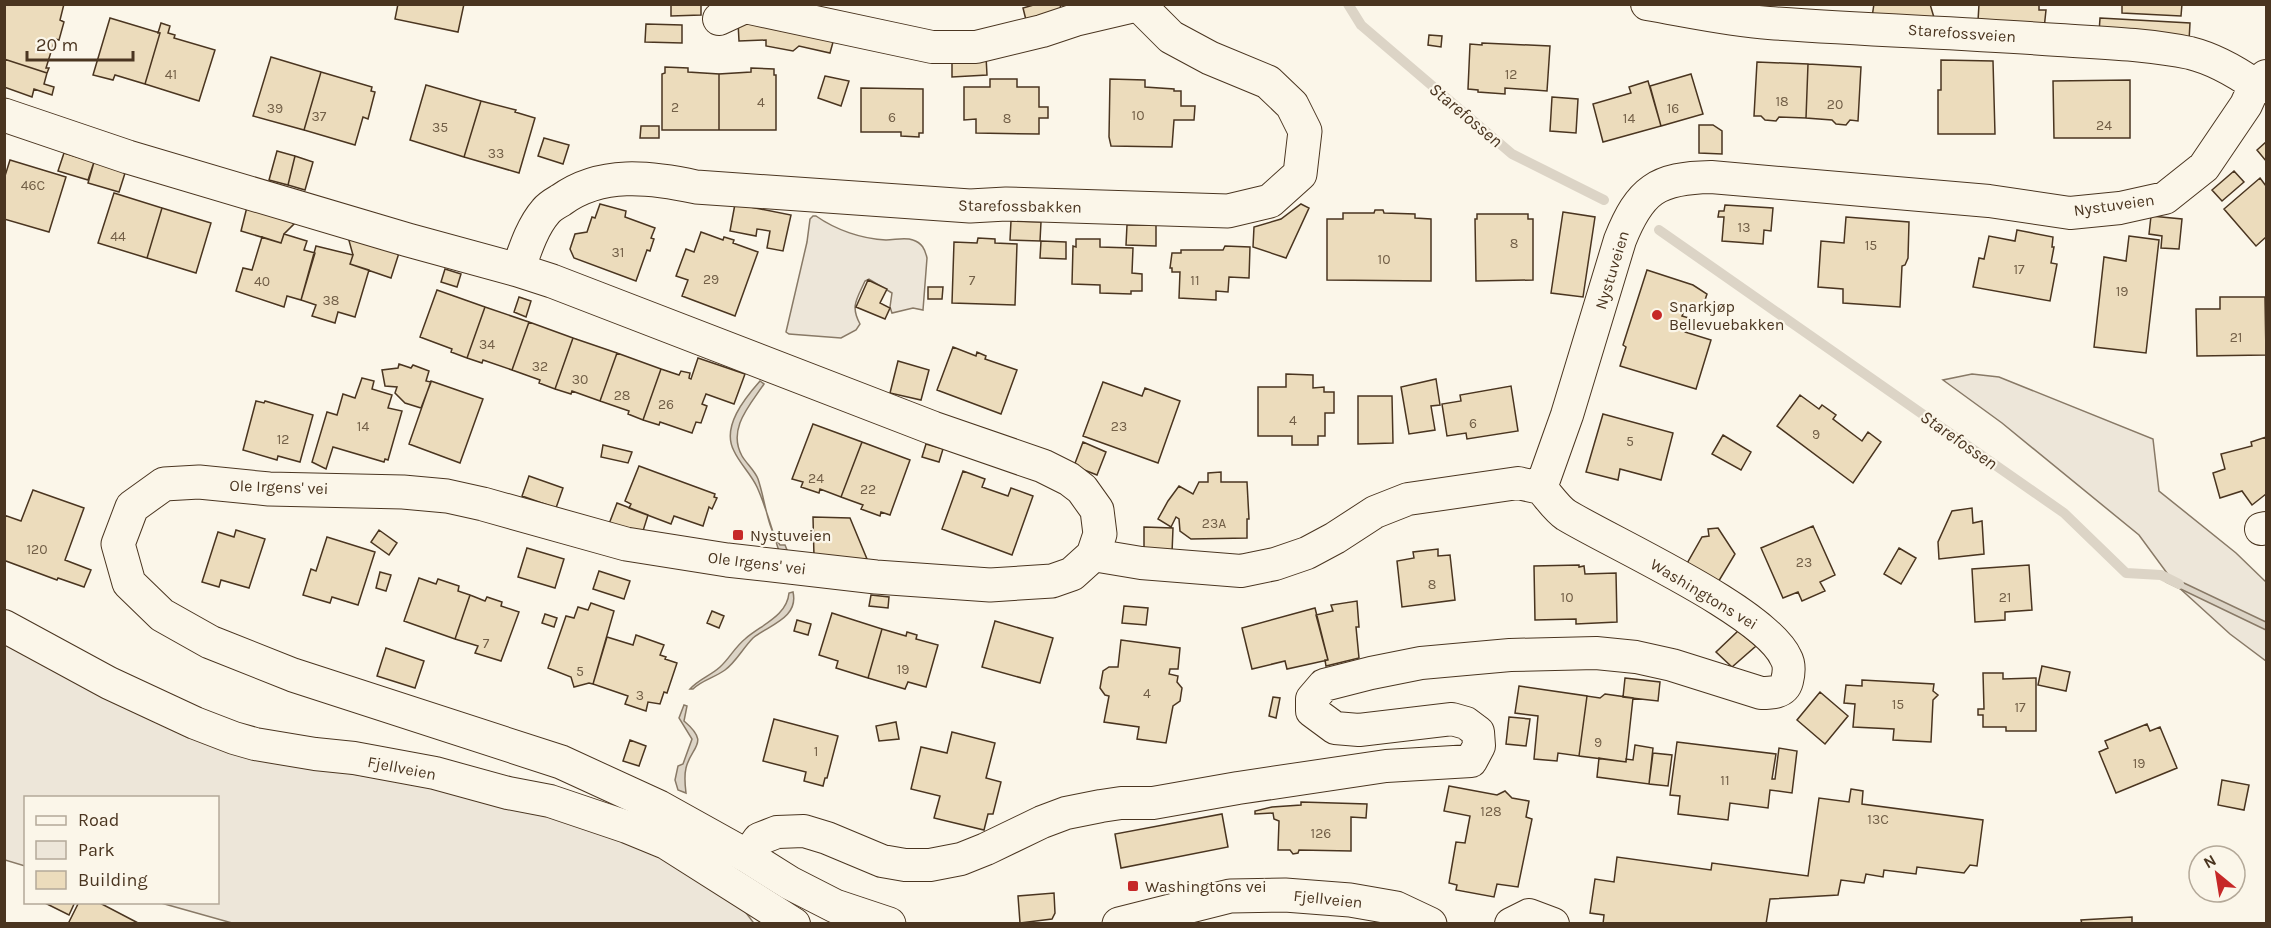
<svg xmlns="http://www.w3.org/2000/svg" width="2271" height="928" viewBox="0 0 2271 928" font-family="Karla,sans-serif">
	<rect width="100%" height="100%" fill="#fbf6e9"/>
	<!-- green -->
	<path fill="#ede6d9" stroke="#887966" stroke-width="1.5" d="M813,216H816C836,230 862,239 886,240C895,240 905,237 913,240C922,243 925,249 927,258L923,310L913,308L892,313L890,307L892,293L869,279L865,281C857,299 850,306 860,324L856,330L841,338L789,334L786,332L807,242L810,219Z
		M1972,374L1999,377L2153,439L2159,491L2236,553L2266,582V661L2230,634L2175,584L2139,535L2002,423L1943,380Z
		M4,642L330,770L602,816L723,882L753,922L752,924L232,923L161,903L218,902V798H26L25,866L5,860Z"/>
	<!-- water -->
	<path fill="#dcd4c6" stroke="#887966" stroke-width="1.5" d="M760,381L764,384C750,405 727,429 742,456C746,463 755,471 758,479C765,499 767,528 780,545H785L787,550L788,559L781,557C773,534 767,509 757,487C751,474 740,464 734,451C721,427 745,398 760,381Z
		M2166,577L2184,583L2266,622V630L2166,582Z
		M793,592C799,618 769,625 753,638C743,648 736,662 725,670C714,678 702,680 693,689H690C699,679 710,676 720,667C729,659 735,647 745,639C761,625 787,616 789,593Z
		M684,705L687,706L684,721C711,744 691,746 686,768C684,776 685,785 686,793L678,790L675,780L678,766L683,764L692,739L679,718Z"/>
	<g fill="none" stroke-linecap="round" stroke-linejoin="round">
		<!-- stream -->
		<path stroke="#dcd4c6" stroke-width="10" d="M1348,4L1361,25L1512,154L1604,200
			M1659,230L2064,513L2126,573L2161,575L2179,584"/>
	</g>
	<!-- building -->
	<path fill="#ecdcbc" stroke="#4a3520" stroke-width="1.5" d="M4,4H64L60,20L64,22L59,40L55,39L46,68H49L47,73L4,59Z
		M398,4H464L458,32L395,19Z
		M671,4H701V15L671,16Z
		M1037,4H1060L1062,16L1027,24L1023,8Z
		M1874,4H1930L1935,21L1872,17Z
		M1979,4H2039V10H2046L2044,29L1978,21Z
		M2122,4H2182L2181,16L2122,13Z
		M110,18L160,33L145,84L115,75L113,80L93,75Z
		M2100,18L2190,23L2189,41L2099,33Z
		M738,22L835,35L830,53L799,46L793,51L766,46V40L739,41Z
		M161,23L170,26L168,33L175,35L174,38L215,50L199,101L145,84L160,33H158Z
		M646,24L682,25V43L645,42Z
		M1429,35L1442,36L1441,47L1428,45Z
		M1482,43L1550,46L1547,91L1505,88V94L1478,92V90L1468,89L1470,44L1482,45Z
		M986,56L987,75L952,77V58Z
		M271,57L321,72L304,130L253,116Z
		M4,59L47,73L44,84L54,87L52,95L34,89L32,97L4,87Z
		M1941,60L1993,61L1995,134H1938V90H1941Z
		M1757,62L1808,64L1806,118L1779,117L1776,121L1765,120L1761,116H1754Z
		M1808,64L1861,67L1858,121L1850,120L1846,125L1836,124L1832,120L1806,118Z
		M665,67L688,68V72L719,74V130H662V74L665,73Z
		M751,68L774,69V75H776V130H719V74L751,72Z
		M321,72L372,87L371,91L375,92L368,119L363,117L355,145L304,130Z
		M1691,74L1703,114L1661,126L1650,86Z
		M825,76L849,81L841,106L818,98Z
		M990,79H1017V87H1039V107H1048V118H1039V134L976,133V119L964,120V87H990Z
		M1110,79L1145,80V87L1174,89V91H1181V106H1195L1194,120H1174L1172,147L1111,146L1109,137Z
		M2130,80V138H2054L2053,81Z
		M1648,81L1661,126L1603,142L1593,104L1631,93L1629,87Z
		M426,85L481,101L464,157L410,140Z
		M861,88L923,89V133H919V137L901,136V132H861Z
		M1552,97L1578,99L1576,133L1550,131Z
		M481,101L516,110L515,112L535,118L519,173L464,157Z
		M1699,125H1713L1722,131V154L1699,153Z
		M641,126H659V138H640Z
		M544,138L569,145L563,164L538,156Z
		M2266,142V161L2257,150Z
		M277,151L295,156L288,185L269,180Z
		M64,153L94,162L88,180L58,171Z
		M295,156L313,162L305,190L288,185Z
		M10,160L66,177L49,232L4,219V179Z
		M94,162L126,170L119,192L88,183Z
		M2234,171L2244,182L2222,201L2212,190Z
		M2260,178L2266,186V237L2256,246L2224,209Z
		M114,193L162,208L147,258L98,243Z
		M600,204L626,211L625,217L655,228L651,238L654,239L650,251L647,250L636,281L574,258L570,249L575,234L587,232L592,217L595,218Z
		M735,204L791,215L783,251L767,248L770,231L757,229L756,236L730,231Z
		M1301,204L1309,208L1286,258L1253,247L1254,227L1281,219Z
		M1725,205L1773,208L1771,231L1764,230L1763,244L1722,241L1724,217H1718L1719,211H1724Z
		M247,207L296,222L284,234L281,243L241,231Z
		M162,208L211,223L196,273L147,258Z
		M1375,210H1383L1384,213L1415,214V218L1431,219V281L1327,280V219H1343V213H1374Z
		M1563,212L1595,217L1583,297L1551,293Z
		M1477,214H1528V219H1533V280L1476,281L1475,219H1477Z
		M2151,216L2182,219L2179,249L2161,248L2162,236L2149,234Z
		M1846,217L1909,222L1908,258L1905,265L1902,266L1900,307L1843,303V289L1818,287L1821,241L1844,243Z
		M1011,221L1041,222L1040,241L1010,240Z
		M1127,225H1156V246L1126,245Z
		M2017,230L2053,237L2052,247H2054L2051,263L2057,264L2050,301L1973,287L1979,258L1984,259L1989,236L2015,241Z
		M701,232L723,240L724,237L734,240L733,243L758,252L735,316L682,296L688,280L676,276L686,249L694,252Z
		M284,234L307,241L304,250L315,253L301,300L287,296L284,307L236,291L243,268L252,270L262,237L281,243Z
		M2129,236L2159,240L2146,353L2094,347L2104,257L2126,261Z
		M348,237L399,253L391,278L350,264L353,255Z
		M978,238L995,239V243L1017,244L1015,305L952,303L954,242L977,243Z
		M1076,239H1100V247L1133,248L1132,273L1142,274V291H1131V294L1100,293V285L1072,284L1073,246L1076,247Z
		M1041,241L1066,242V259L1040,258Z
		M316,246L353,255L350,264L369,270L355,317L338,312L335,323L312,316L316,305L301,300Z
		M1225,246L1250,247L1249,278L1229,277L1228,292L1216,291V300L1179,298L1180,272H1172V268H1170L1172,253H1181V250H1223Z
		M445,269L461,274L457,287L441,282Z
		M1647,270L1693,285L1707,294L1701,312L1686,307L1682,316L1689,318L1685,332L1711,340L1696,389L1620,366L1626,347L1623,345Z
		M868,280L887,289L880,303L890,308L885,319L856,307Z
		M928,287H943L942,299H928Z
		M437,290L485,307L467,358L451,352L452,349L420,337Z
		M519,297L531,301L526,317L514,312Z
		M2220,297H2265L2266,355L2197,356L2196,309H2220Z
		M485,307L529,322L512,370L483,360L482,363L467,358Z
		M529,322L573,338L555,389L539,383L540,380L512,370Z
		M573,338L617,353L600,401L572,391L571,394L555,389Z
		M953,347L976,356L977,352L986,356L985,359L1017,370L1001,414L937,390Z
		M617,353L661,369L643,420L628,414L629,411L600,401Z
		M698,358L745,374L734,404L706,394L702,404L707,406L701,423L696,422L692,433L660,422L659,425L643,420L661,369L679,375L681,371L690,373L689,378L691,379Z
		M898,361L929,370L921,400L890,393Z
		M399,364L411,368L413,365L429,371L426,381L431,382L421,408L405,403L395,393L397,387L385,386L382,370L398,368Z
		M1286,374L1313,375V388L1324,387V392H1334V413H1325V436H1318V445H1292V436H1258V387H1286Z
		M362,378L374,381L372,389L392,395L388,408L402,411L388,460L385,459L384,462L333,447L326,469L312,462L327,412L337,415L343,394L355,398Z
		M1436,379L1440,405L1431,406L1435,430L1409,434L1401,387Z
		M431,381L483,399L460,463L409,444Z
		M1103,382L1142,396L1145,388L1180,401L1158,463L1083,436Z
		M1511,386L1518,431L1467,439L1466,433L1447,436L1442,404L1461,401L1460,395Z
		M1800,395L1819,409L1822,405L1836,415L1833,419L1862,441L1868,432L1881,442L1853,483L1777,426Z
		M1358,396H1392L1393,443L1358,444Z
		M256,401L264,403L265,401L313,415L300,462L278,456L277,460L243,450Z
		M1603,414L1673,433L1661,480L1620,469L1618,480L1586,472Z
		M813,424L862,442L841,497L820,489L819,493L801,487L803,482L792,479Z
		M1723,435L1751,452L1741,470L1712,454Z
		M2266,437V494L2252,505L2242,491L2220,498L2213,473L2225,469L2221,454L2252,446L2251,442Z
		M862,442L910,460L890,515L881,512L880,516L861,509L863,505L841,497Z
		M1083,442L1106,452L1097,475L1074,466Z
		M926,444L943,449L939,462L922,457Z
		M603,445L632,452L628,463L601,457Z
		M639,466L715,494L714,497L717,498L712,509L709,507L703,526L674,516L671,524L629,508L631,504L625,501Z
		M963,471L985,479L982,487L1008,496L1011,488L1033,496L1012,555L942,529Z
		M1221,472V482H1247L1249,519H1247V538L1191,539L1180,531L1179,519L1176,517L1171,527L1158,519L1168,501L1179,486L1193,494L1199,482H1208V473Z
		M529,476L563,488L556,508L522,496Z
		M33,490L84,508L65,560L91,570L84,587L58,578L57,580L6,561L4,559V515L21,521Z
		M617,503L648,515L643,531L609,524Z
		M1972,508L1973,523L1982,521L1984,554L1939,559L1938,542L1952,511Z
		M813,517L850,518L867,559L814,557Z
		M1813,526L1835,575L1820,582L1825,591L1802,601L1798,592L1783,598L1761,548Z
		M1144,527L1173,528L1172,553L1144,552Z
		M1718,528L1735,554L1717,584L1685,567L1702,537L1709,536L1708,529Z
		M236,530L265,539L249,588L221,580L219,587L202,582L218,532L234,537Z
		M379,530L397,543L389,555L371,542Z
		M327,537L375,552L358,605L332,597L330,603L303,595L311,569L316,571Z
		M527,548L564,559L555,588L518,577Z
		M1899,548L1916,558L1901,584L1884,574Z
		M1438,549V556L1450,555L1455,600L1402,607L1397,561L1414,558L1413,552Z
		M1579,565V567L1584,566L1585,574L1616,573L1617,622L1576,624V619L1535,620L1534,566Z
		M2029,565L2032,610L2005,612V620L1975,622L1972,569Z
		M599,571L630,581L624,599L593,589Z
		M380,572L391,575L386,591L376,588Z
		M419,578L436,584L438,579L459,586L458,591L470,595L455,639L404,621Z
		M470,595L485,601L487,597L502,602L501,606L519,612L501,661L475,653L478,646L455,639Z
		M871,595L889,597L888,608L869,606Z
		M1357,601L1359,627H1356L1359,658L1326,666L1325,660H1328L1316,615L1333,611L1331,605Z
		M591,603L614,611L593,684L589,683L574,687L571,677L548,668L566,616L574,618L578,607L588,610Z
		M1124,606L1148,608L1146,625L1122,623Z
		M1315,608L1328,660L1287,669L1285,661L1252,669L1242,628Z
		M712,611L724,616L719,628L707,623Z
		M832,613L882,629L868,678L836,668L838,661L819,655Z
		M545,614L557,618L554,627L542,623Z
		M797,620L811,624L808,635L794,631Z
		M995,621L1053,638L1040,683L982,667Z
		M882,629L906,636L907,632L917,635L916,639L938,645L926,687L908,682L905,689L868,678Z
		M1738,631L1756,646L1732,667L1716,652Z
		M636,635L664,645L660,655L666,657L665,659L677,663L667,693L664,692L660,704L648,702L646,711L625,704L628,696L593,684L607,637L633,645Z
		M1121,640L1180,648L1178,669H1170L1169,674L1178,676L1177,682L1182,688L1180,701L1173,706L1166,743L1137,739L1139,727L1104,722L1109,696L1105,695L1100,688L1103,671L1109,667H1118Z
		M386,648L424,661L415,688L377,676Z
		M2042,666L2070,672L2066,691L2038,685Z
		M1983,673H2003V679L2036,678V731H2006V727H1983V715H1978V709H1984Z
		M1625,678L1660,682L1658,701L1623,697Z
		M1862,680L1934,684L1933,691L1938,695L1933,700L1931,742L1893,740L1894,729L1853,727L1855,704L1844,703L1846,685L1862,686Z
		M1519,686L1587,696L1579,756L1558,753L1557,761L1534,759L1538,716L1515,713Z
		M1820,692L1848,716L1825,744L1797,720Z
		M1605,694L1633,698L1626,762L1579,756L1587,696L1600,698Z
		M1273,697L1280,698L1276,718L1269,716Z
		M1509,717L1530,719L1526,746L1506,744Z
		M774,719L838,736L827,778H825L823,786L804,781L806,772L763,761Z
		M896,722L899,739L879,741L876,726Z
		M2147,724L2150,731L2160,727L2177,768L2116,793L2099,752L2108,748L2105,741Z
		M952,732L995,743L986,778L1001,782L993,814H988L984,830L934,818L940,796L911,789L921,747L947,753Z
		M630,740L646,746L639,766L623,761Z
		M1677,742L1776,754L1772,779H1775L1779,748L1797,751L1792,793L1770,790L1768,808L1730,803L1728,820L1678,814L1680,796L1670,795Z
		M1635,745L1653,748L1649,784L1597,777L1599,758L1626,762V759L1633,760Z
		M1653,753L1672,755L1668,786L1649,784Z
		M2222,780L2249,785L2244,810L2218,805Z
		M1449,786L1497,795L1505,791L1512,798L1529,801L1526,817L1532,819L1518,887L1497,884L1494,897L1456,890L1457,885L1449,883L1456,842L1465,843L1470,816L1444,811Z
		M1851,789L1863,791L1862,804L1983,820L1977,866L1970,865L1964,873L1917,867L1916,874L1884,870L1883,877L1866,874L1864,883L1841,880L1838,895L1770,899L1766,924H1603L1604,915L1590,913L1595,879L1614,882L1617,857L1711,870L1712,863L1808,876L1819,798L1849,802Z
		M1301,802L1367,804L1366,818L1351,817V851L1299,850L1298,853L1293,854L1290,850H1278L1279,821L1274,819L1273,813L1255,814V811L1272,807L1301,805Z
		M1222,814L1228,847L1121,868L1115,834Z
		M1054,893L1055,913L1052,919L1020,923L1018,896Z
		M43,902H75L69,915Z
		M79,902H98L140,924H68Z
		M2132,917V924H2082L2081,920Z"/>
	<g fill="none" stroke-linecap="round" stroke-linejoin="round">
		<defs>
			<path id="street" d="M1647,4C1688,11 1728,20 1769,23C1865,30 1962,33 2059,40C2102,43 2148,44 2190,53C2214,59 2235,71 2255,85L2266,76
				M719,19L745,7L932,47H976L1042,31L1075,20L1139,5
				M1541,488L1567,415L1620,240C1640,190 1657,178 1711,177L1989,201L2070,213L2120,208L2165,198L2204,167L2246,105L2255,85L2266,87
				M2261,529L2266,528
				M1093,555L1141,563L1241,571L1275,564L1307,553L1335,538L1375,512L1408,499L1518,483L1541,488
				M4,626L109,683L195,723L234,738L255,744L315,754L354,758L435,773L508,793L550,801L627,827L666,843L794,924
				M747,856L759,839L777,832L804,831L827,838L882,861L905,865H930L961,859L986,849L1042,822L1066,813L1101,806L1121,803H1153L1238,788L1386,766L1471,761L1479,746L1478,732L1466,723L1452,719L1359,730L1335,728L1312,711V699L1324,685L1371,673L1421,663L1510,655L1596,653L1636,657L1672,665L1761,693C1771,693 1784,693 1787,681C1789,673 1790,665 1786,658C1766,612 1614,544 1566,515C1557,509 1549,497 1541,488
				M1511,924L1529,915L1553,924"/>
			<path id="secondary" d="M4,115L128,157L408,240L518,270L552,281L933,428L1043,466L1069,479L1082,489L1097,510L1100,534L1093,555L1072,574L1052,581L990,585L876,577L727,560L626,544L483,504L447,496L403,492L269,489L199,482L164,484L132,507L118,544L129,583L162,615L210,642L293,675L561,762L659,807L747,856L790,883L835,906L889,924
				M518,270C525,250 532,227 546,211C550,206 556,203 561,200C601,171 650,177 696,187L970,206L1006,204L1228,211L1270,201L1300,174L1305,131L1292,105L1268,82L1210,58L1171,37L1138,4
				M1119,924L1230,896L1285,895L1350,900L1396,908L1430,924"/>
		</defs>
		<!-- street casing -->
		<use href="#street" stroke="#4a3520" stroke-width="34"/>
		<!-- secondary casing -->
		<use href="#secondary" stroke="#4a3520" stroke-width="35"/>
		<!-- street -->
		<use href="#street" stroke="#fbf6e9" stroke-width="32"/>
		<!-- secondary -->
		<use href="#secondary" stroke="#fbf6e9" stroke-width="33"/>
	</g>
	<!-- markers -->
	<g fill="#c62828" stroke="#fbf6e9" stroke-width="2">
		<circle cx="1657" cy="315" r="6"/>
		<rect x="732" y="529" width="12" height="12" rx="3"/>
		<rect x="1127" y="880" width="12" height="12" rx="3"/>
	</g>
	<g text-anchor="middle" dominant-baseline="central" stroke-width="4.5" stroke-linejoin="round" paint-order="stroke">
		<!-- number labels -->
		<g font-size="14" fill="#725f47">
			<text x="171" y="74">41</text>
			<text x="1511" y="74">12</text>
			<text x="1782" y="101">18</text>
			<text x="761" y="102">4</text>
			<text x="1835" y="104">20</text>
			<text x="675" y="107">2</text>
			<text x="275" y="108">39</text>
			<text x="1673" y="108">16</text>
			<text x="1138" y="115">10</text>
			<text x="319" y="116">37</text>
			<text x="892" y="117">6</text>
			<text x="1007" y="118">8</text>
			<text x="1629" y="118">14</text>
			<text x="2104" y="125">24</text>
			<text x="440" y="127">35</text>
			<text x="496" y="153">33</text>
			<text x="33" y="185">46C</text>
			<text x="1744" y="227">13</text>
			<text x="118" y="236">44</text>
			<text x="1514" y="243">8</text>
			<text x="1871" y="245">15</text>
			<text x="618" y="252">31</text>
			<text x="1384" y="259">10</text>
			<text x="2019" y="269">17</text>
			<text x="711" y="279">29</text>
			<text x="972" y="280">7</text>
			<text x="1195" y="280">11</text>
			<text x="262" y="281">40</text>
			<text x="2122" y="291">19</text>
			<text x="331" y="300">38</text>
			<text x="2236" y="337">21</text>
			<text x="487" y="344">34</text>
			<text x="540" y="366">32</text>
			<text x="580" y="379">30</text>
			<text x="622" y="395">28</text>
			<text x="666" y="404">26</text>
			<text x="1293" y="420">4</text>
			<text x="1473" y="423">6</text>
			<text x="363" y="426">14</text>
			<text x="1119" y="426">23</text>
			<text x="1816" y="434">9</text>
			<text x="283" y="439">12</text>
			<text x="1630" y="441">5</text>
			<text x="816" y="478">24</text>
			<text x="868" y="489">22</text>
			<text x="1214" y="523">23A</text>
			<text x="37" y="549">120</text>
			<text x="1804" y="562">23</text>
			<text x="1432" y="584">8</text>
			<text x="1567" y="597">10</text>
			<text x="2005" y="597">21</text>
			<text x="486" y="643">7</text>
			<text x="903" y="669">19</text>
			<text x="580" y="671">5</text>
			<text x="1147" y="693">4</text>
			<text x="640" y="695">3</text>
			<text x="1898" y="704">15</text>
			<text x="2020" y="707">17</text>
			<text x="1598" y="742">9</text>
			<text x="816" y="751">1</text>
			<text x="2139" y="763">19</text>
			<text x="1725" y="780">11</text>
			<text x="1491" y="811">128</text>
			<text x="1878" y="819">13C</text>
			<text x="1321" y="833">126</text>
		</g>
		<!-- street labels -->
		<g font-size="16" fill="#4a3520" stroke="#fbf6e9">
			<text transform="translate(1962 33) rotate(4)">Starefossveien</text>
			<text transform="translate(2114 205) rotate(-8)">Nystuveien</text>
			<text transform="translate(1020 206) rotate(1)">Starefossbakken</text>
			<text transform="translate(1612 270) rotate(-73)">Nystuveien</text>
			<text transform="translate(279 487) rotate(2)">Ole Irgens' vei</text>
			<text transform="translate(757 563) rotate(7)">Ole Irgens' vei</text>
			<text transform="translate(1704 594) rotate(31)">Washingtons vei</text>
			<text transform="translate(402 768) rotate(11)">Fjellveien</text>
			<text transform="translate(1328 899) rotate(6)">Fjellveien</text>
		</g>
		<!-- poi labels -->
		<g font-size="16" fill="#4a3520" stroke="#fbf6e9" text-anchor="start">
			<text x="1669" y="306">Snarkjøp<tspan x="1669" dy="18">Bellevuebakken</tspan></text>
			<text x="750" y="535">Nystuveien</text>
			<text x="1145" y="886">Washingtons vei</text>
		</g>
		<!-- water labels -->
		<g font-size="18" font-style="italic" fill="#4a3520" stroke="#fbf6e9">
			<text transform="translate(1466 115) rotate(40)">Starefossen</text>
			<text transform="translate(1959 440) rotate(35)">Starefossen</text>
		</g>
	</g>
	<!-- border -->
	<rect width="2271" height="928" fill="none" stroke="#4a3520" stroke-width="12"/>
	<!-- legend -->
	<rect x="24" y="796" width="195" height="108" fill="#fbf6e9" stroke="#b4a999" stroke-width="1.5"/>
	<rect x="36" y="816" width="30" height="9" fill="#fbf6e9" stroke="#b4a999" stroke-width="1.5"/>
	<text x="78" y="826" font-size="18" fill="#4a3520">Road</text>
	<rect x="36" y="841" width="30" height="18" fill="#ede6d9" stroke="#b4a999" stroke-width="1.5"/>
	<text x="78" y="856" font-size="18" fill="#4a3520">Park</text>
	<rect x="36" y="871" width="30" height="18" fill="#ecdcbc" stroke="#b4a999" stroke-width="1.5"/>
	<text x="78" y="886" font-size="18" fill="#4a3520">Building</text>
	<!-- north arrow -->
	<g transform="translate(2217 874) rotate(330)"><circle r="28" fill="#fbf6e9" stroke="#b4a999" stroke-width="1.5"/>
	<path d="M0-4.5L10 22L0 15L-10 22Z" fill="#c62828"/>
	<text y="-9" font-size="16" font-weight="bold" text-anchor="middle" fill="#4a3520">N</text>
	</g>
	<!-- scale -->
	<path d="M27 51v9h106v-9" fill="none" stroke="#4a3520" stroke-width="3"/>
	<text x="36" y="51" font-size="18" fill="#4a3520" stroke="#fbf6e9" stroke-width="4.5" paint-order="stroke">20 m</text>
</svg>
